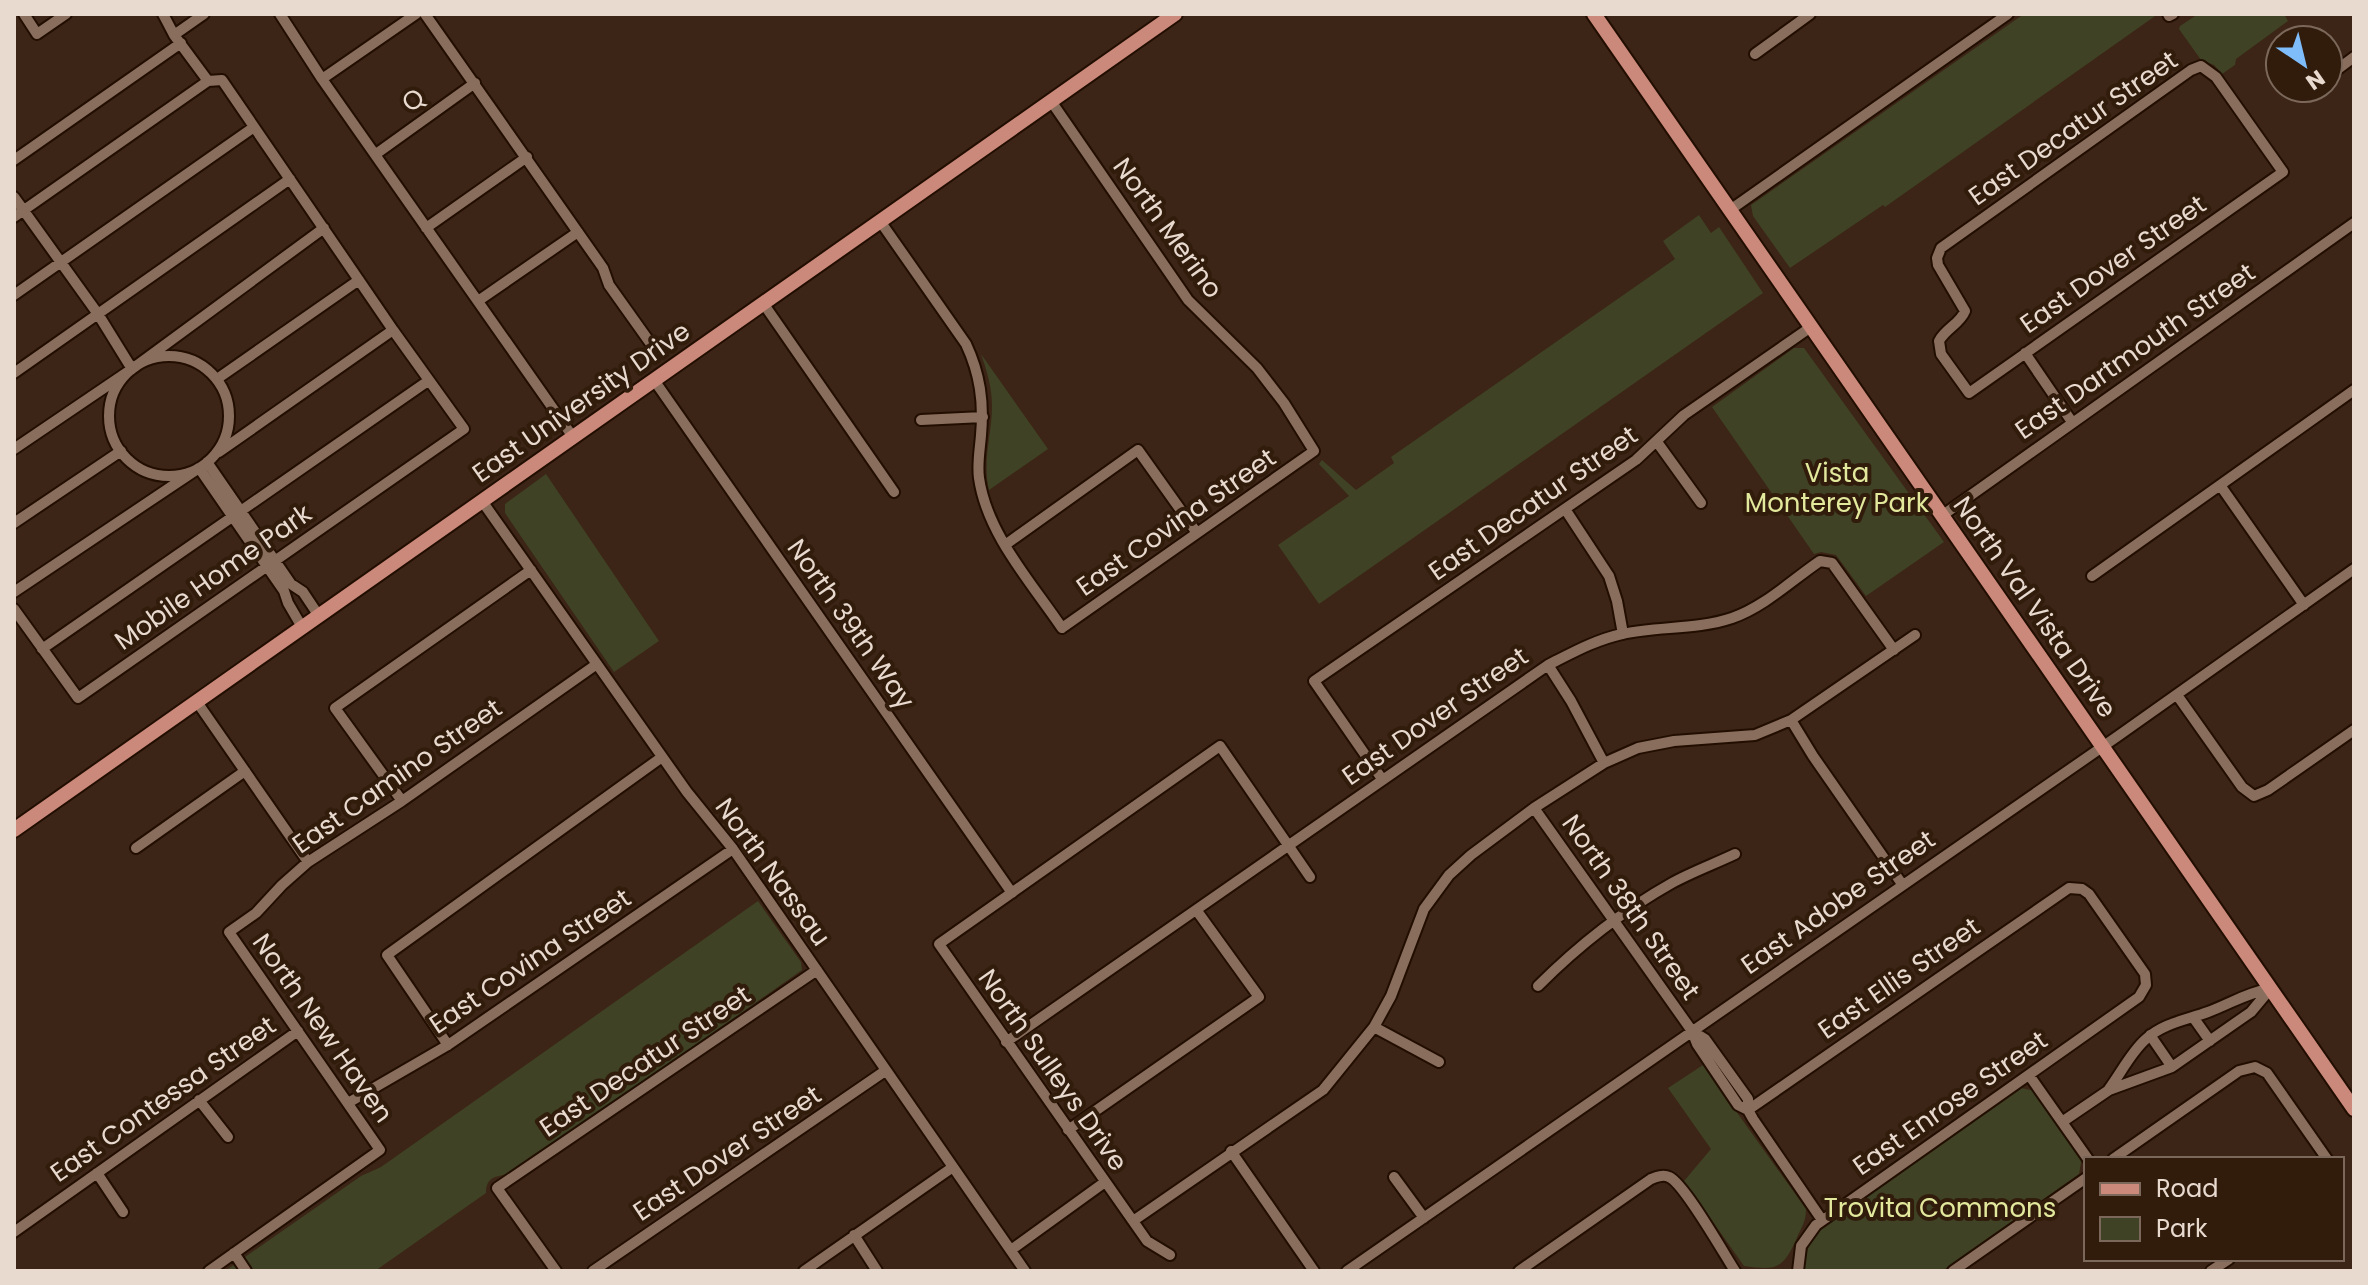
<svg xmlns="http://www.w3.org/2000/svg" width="2368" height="1285" viewBox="0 0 2368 1285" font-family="Poppins,sans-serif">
	<rect width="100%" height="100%" fill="#3c2516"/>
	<!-- green -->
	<path fill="#3f4224" d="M2024,14H2158L1885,207L1883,205L1790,268L1753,216L1751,205Z
		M2198,14H2284L2288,21L2236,59L2235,65L2222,74L2214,65L2201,60L2179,29L2180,26Z
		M1699,215L1711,233L1719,227L1763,293L1319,604L1278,545L1349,496L1319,464L1322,460L1356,490L1394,463L1391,457L1675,259L1663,241Z
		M1794,348H1804L1944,542L1866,596L1836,555L1821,552L1814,554L1712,407Z
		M981,354L1048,449L989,490C982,461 992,434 992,406C992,388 987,371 981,354Z
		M546,474L659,641L614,672L505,513V504Z
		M758,901L801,962L802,970L517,1171C503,1178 486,1172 486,1193L375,1271H225L361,1176L381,1167Z
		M1703,1065L1806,1209C1806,1223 1801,1227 1796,1240C1783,1268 1777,1271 1744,1266L1684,1181L1711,1149L1668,1088Z
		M2021,1088L2035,1091L2082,1158L2079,1174L1942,1271H1803L1808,1248L1823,1227Z"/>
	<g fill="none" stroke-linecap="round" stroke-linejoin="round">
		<defs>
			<path id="minor" d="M24,14L37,34L66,14
				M280,14L322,79L573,437
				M425,14L603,268L609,285L651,344
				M2168,14L2169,16L2173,14
				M174,35L204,14
				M1755,54L1810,14
				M2201,66L2216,77L2283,172L1969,393L1941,354L1939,341C1946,328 1960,324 1965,311L1938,265L1937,258L1941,248L2191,70Z
				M2330,75L2354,57
				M322,79L416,14
				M376,154L475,83
				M14,160L181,43
				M14,197L98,314L132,369
				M1730,210L2008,14
				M14,217L208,81
				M880,221L966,344C980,374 984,402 981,435C980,449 977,464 979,478C987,534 1031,582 1062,628L1314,451L1284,403L1257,368L1188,300L1051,101
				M426,228L527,157
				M14,295L254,127
				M478,301L578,232
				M763,303L894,492
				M2025,353L2072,422
				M109 416a60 60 0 1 1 120 0a60 60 0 1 1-120 0Z
				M14,373L290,179
				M217,379L359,280
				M654,380L1012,893
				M921,420L983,417
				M1657,442L1701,503
				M14,449L132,369L324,228
				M219,452L393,330
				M207,462L291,584L303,592L319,616
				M2220,485L2304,605
				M482,501L687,792L733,849L1025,1271
				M1565,509L1609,576L1617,601L1623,634
				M1943,515L2354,223
				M14,523L121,451
				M1005,545L1138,450L1197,533
				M2092,576L2354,390
				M14,592L199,468L284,591L288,603L302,627
				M14,609L78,698L464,429L393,330L222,80L208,81L174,35L163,14
				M42,649L428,381
				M1548,665L1571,701L1604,763
				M2177,695L2242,787L2254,796L2268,790L2354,730
				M197,702L308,862
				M1791,720L1813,756L1902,884
				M1382,779L1314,681L1636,460L1684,415L1811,327
				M402,801L335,708L531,570
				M1534,808L1692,1031L1697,1044L1738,1105L1748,1110
				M136,848L245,771
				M1538,986C1577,947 1624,910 1672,883C1692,872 1714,864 1735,854
				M2193,1017L2210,1041
				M1374,1027L1439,1062
				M1692,1031L1705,1039L1748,1099V1110L1753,1119L1822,1220
				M2150,1035L2172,1067
				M1006,1042L1548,665C1572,653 1595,640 1622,634C1658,626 1696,630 1732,618C1764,607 1792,580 1820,561L1832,563L1894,650
				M448,1045L387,955L662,757
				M2029,1075L2088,1159
				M2109,1089C2121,1073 2131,1052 2146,1039C2164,1023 2186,1020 2208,1012C2232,1003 2244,994 2271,988
				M199,1100L228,1137
				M348,1103L448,1045L733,849
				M1748,1110L2069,888L2082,889L2089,894L2145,974L2146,985L2139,997L1816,1225L1801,1246L1798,1271
				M2062,1122L2109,1090L2172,1067L2251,1012L2271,988
				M1068,1130L1259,997L1197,911
				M1231,1151L1314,1271
				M2113,1159L2239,1071L2255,1067L2267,1073L2327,1159
				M97,1173L123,1212
				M1394,1177L1424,1218
				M1133,1221L1323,1090L1374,1027L1391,996L1424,909L1449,875L1471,855L1534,808L1604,763L1638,748L1674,741L1755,735L1791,720L1915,635
				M14,1232L298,1031
				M854,1235L877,1271
				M1011,1250L1105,1182
				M234,1253L246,1271
				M1170,1255L1147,1241L939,944L1220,746L1310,877
				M209,1271L380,1150L229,932L256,913L282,885L308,862L402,801L597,664
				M556,1271L497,1188L817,970
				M593,1271L885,1071
				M804,1271L953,1167
				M1347,1271L2118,736L2354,569
				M1519,1271L1651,1179C1656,1177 1663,1174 1669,1177C1684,1183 1724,1254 1735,1271
				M1953,1271L2086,1178
				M2211,1271L2229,1259"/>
			<path id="major" d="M1594,14L2354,1109
				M14,830L1175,14"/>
		</defs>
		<!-- minor casing -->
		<use href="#minor" stroke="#220e01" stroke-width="14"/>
		<!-- major casing -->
		<use href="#major" stroke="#220e01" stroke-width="18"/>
		<!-- minor -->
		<use href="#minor" stroke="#896e5d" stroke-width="10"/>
		<!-- major -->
		<use href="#major" stroke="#ca897a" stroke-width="14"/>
	</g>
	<g text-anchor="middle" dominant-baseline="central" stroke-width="8" stroke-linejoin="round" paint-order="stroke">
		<!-- street labels -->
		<g font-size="26" fill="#e9dad0" stroke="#311c0c">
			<text transform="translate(413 100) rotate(-36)">Q</text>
			<text transform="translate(2073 128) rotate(-35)">East Decatur Street</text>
			<text transform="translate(1168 228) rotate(54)">North Merino</text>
			<text transform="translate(2113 264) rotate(-35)">East Dover Street</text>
			<text transform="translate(2135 351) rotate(-35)">East Dartmouth Street</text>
			<text transform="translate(581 402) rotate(-35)">East University Drive</text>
			<text transform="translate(1533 503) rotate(-35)">East Decatur Street</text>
			<text transform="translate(1176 522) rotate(-35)">East Covina Street</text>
			<text transform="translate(213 577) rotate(-35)">Mobile Home Park</text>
			<text transform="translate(2035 607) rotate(55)">North Val Vista Drive</text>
			<text transform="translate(851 624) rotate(55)">North 39th Way</text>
			<text transform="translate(1435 716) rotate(-35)">East Dover Street</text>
			<text transform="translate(397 776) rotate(-35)">East Camino Street</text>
			<text transform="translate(773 872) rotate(54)">North Nassau</text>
			<text transform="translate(1838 902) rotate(-35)">East Adobe Street</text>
			<text transform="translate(1631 907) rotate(55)">North 38th Street</text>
			<text transform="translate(530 961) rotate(-34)">East Covina Street</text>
			<text transform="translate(1899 978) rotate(-35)">East Ellis Street</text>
			<text transform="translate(323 1028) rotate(55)">North New Haven</text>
			<text transform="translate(645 1061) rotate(-34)">East Decatur Street</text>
			<text transform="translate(1053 1070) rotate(55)">North Sulleys Drive</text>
			<text transform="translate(163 1099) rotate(-35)">East Contessa Street</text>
			<text transform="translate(1950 1103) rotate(-35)">East Enrose Street</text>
			<text transform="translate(727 1153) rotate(-34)">East Dover Street</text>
		</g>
		<!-- park labels -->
		<g font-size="26" fill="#e2e99d" stroke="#311c0c">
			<text x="1837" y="473">Vista<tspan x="1837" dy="30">Monterey Park</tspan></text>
			<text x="1940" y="1208">Trovita Commons</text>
		</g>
	</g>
	<!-- border -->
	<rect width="2368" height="1285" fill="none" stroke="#e9dad0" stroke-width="32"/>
	<!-- legend -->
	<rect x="2084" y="1157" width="260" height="104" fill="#311c0c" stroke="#7b685a" stroke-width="2"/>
	<rect x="2100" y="1183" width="40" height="12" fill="#ca897a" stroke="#7b685a" stroke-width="2"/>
	<text x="2156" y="1197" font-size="24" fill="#e9dad0">Road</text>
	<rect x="2100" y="1217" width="40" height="24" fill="#3f4224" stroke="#7b685a" stroke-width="2"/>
	<text x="2156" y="1237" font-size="24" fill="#e9dad0">Park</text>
	<!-- north arrow -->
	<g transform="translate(2304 64) rotate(145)"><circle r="38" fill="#311c0c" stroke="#7b685a" stroke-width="2"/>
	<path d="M0-6L14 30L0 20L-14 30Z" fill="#7fbdfa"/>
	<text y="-12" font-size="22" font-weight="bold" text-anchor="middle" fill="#e9dad0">N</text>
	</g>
</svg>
